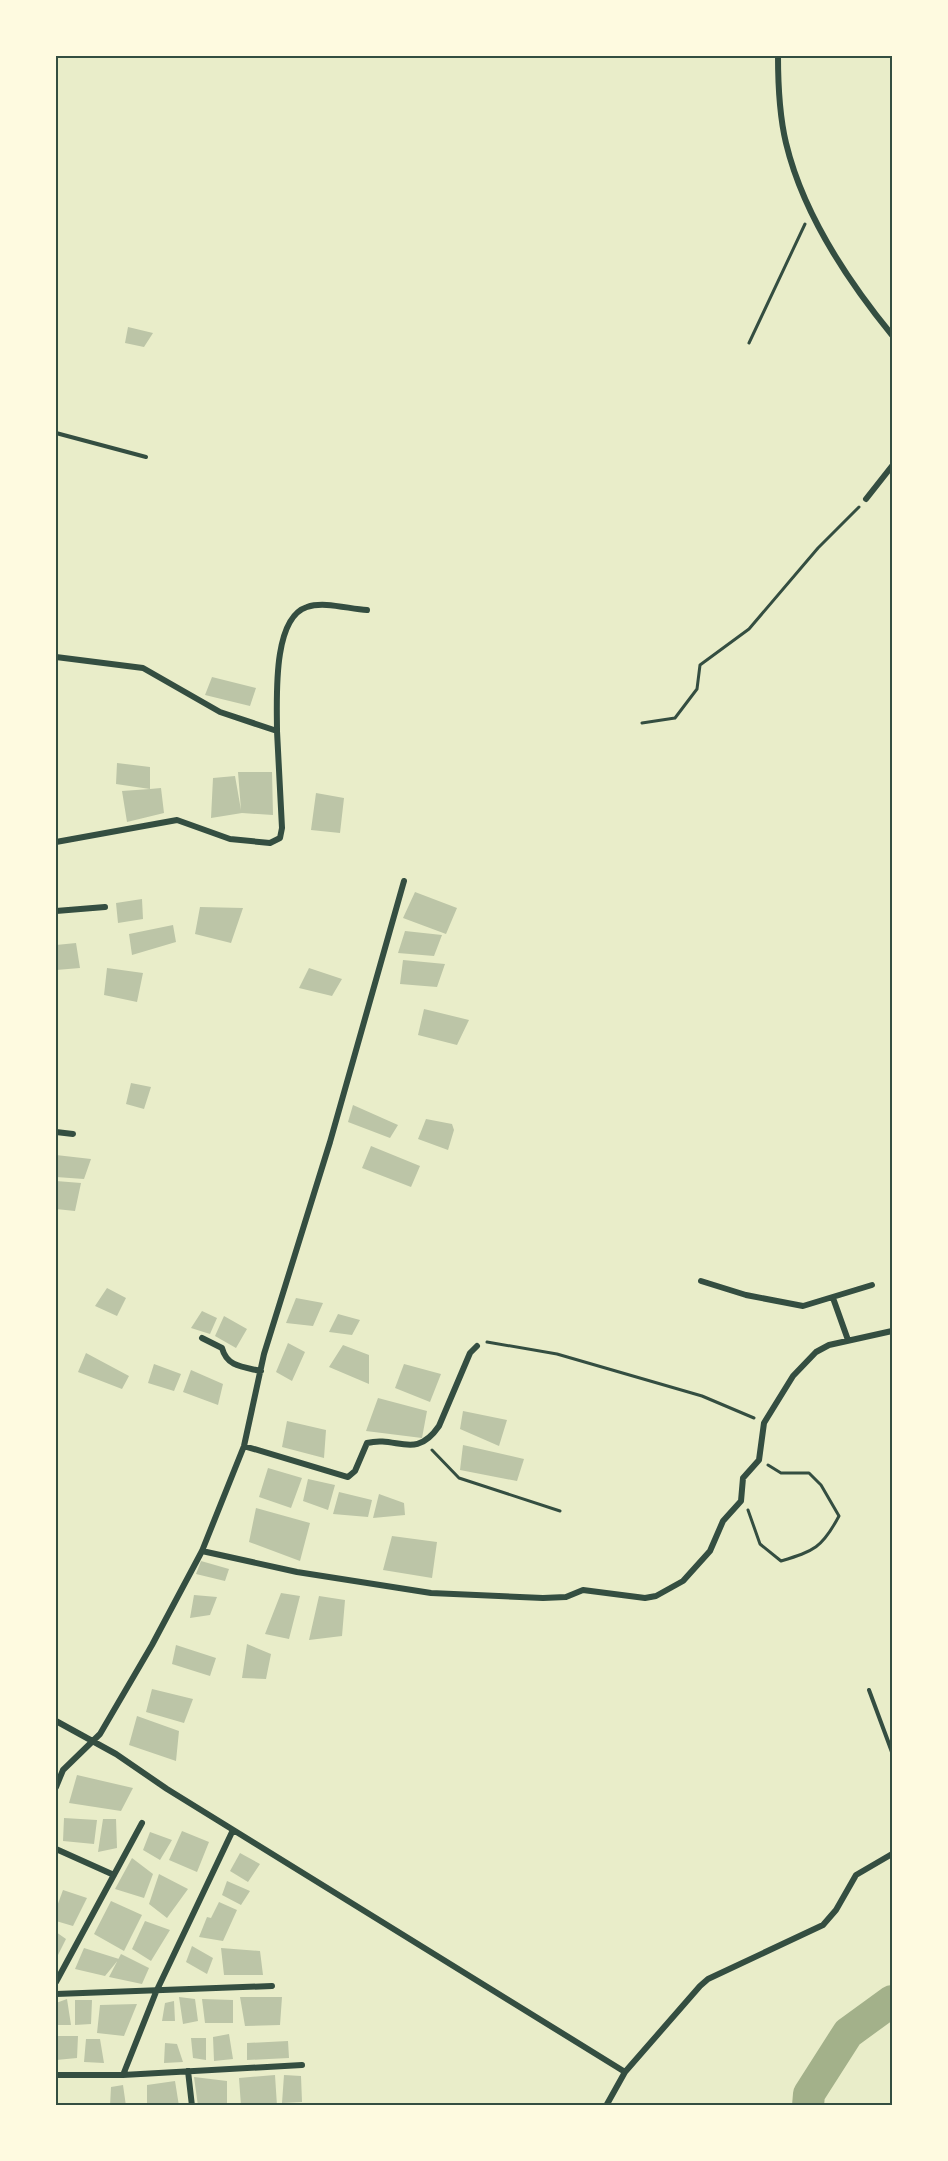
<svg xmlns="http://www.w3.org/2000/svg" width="948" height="2161" viewBox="0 0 948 2161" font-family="'Sofia Sans Condensed',sans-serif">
	<rect width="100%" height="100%" fill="#e9edc9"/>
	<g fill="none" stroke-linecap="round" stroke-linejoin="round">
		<!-- river -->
		<path stroke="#a3b18a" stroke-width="32" d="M808,2106L809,2094L848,2033L892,2001"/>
	</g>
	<!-- building -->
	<path fill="#bcc5a7" d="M128,327L153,333L144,347L125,343Z
		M212,677L256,688L250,706L205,695Z
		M117,763L150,767V789L161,788L164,813L127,822L122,791L150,789L116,784Z
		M238,772H272L273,815L242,813L211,818L213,778L235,776L241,810Z
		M316,793L344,798L340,833L311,830Z
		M415,892L457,908L446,934L403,918Z
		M142,899L143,919L118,923L116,903Z
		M200,907L243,908L231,943L195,934Z
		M173,925L176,942L132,955L129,934Z
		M405,931L442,935L434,956L398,953Z
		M76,943L80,968L56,970V945Z
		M403,960L445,964L437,987L400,984Z
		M107,968L143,973L137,1002L104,995Z
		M309,968L342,979L332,996L299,988Z
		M424,1009L469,1020L457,1045L418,1035Z
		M131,1083L151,1087L144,1109L126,1104Z
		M353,1105L398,1125L390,1138L348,1122Z
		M426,1119L452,1124L454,1130L448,1150L418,1139Z
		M371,1146L420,1166L411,1187L362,1168Z
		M56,1155L91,1159L84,1179L56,1177Z
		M56,1181L81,1183L75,1211L56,1209Z
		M107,1288L126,1298L117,1316L95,1306Z
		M296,1298L323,1303L313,1326L286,1323Z
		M202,1311L217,1318L210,1334L191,1328Z
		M338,1314L360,1320L352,1335L329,1332Z
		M224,1316L247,1329L236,1348L215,1336Z
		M288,1343L305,1352L292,1381L276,1372Z
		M343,1345L369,1355V1384L329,1367Z
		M86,1353L129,1376L122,1389L78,1372Z
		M154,1364L181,1374L174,1391L148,1383Z
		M404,1364L441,1374L430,1402L395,1388Z
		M191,1370L223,1384L218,1405L183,1392Z
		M378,1398L427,1411L422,1438L366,1431Z
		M463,1411L507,1420L499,1446L460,1429Z
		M287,1421L326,1430L324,1458L282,1447Z
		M463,1445L524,1459L517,1481L460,1470Z
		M268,1468L302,1478L291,1508L259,1497Z
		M308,1479L335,1485L328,1510L303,1501Z
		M339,1492L372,1500L368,1517L333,1514Z
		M379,1494L404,1503L405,1515L373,1518Z
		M256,1508L310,1523L300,1561L249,1542Z
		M392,1536L437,1542L432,1578L383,1570Z
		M201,1561L229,1569L225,1581L196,1574Z
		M281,1593L300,1596L289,1639L265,1634Z
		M194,1595L217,1597L210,1615L190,1618Z
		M319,1596L345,1600L342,1636L309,1640Z
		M247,1644L271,1654L266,1679L242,1678Z
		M176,1645L216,1658L210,1676L172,1664Z
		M152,1689L193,1699L184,1723L146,1712Z
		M137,1716L179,1731L176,1761L129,1745Z
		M77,1775L133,1788L121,1811L69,1803Z
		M64,1818L97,1820L94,1844L63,1841Z
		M103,1819H116L117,1848L98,1852Z
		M182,1831L209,1842L197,1872L169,1860Z
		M150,1832L172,1840L160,1860L143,1850Z
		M240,1853L260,1864L248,1882L230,1871Z
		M132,1858L153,1874L144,1898L115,1889Z
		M159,1874L188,1889L167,1918L149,1904Z
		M227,1881L250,1891L241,1905L222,1895Z
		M63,1890L87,1898L73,1926L56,1921V1909Z
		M111,1901L142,1915L124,1951L94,1934Z
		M219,1902L237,1910L223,1941L199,1937L207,1917L211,1918Z
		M145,1921L170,1930L151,1961L132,1949Z
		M56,1932L66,1939L56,1959Z
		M192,1946L213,1958L207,1974L186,1962Z
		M84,1948L119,1959L105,1976L75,1969Z
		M221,1948L260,1951L263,1975H224Z
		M121,1954L149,1968L142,1984L109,1977Z
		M179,1997L195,1999L198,2021L183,2024Z
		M240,1997H282L280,2025L245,2026Z
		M67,1999L71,2025H56V2003Z
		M202,1999L233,2000V2023H205Z
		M75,2000H92L91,2024L75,2025Z
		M174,2001L175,2021H162L165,2003Z
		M137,2004L124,2036L97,2033L100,2005Z
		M229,2034L233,2059L214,2061L213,2037Z
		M56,2036H78L77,2058L56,2060Z
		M191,2038H206V2060L193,2058Z
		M86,2039H100L104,2063L84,2062Z
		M288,2041L289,2058L247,2060V2043Z
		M165,2043L177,2044L183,2062L164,2063Z
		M275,2075L277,2106H241L239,2078Z
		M284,2075L301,2076L302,2102L282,2103Z
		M194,2077L227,2081V2106H198Z
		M175,2081L179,2106H147V2085Z
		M123,2085L126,2106H110L111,2087Z"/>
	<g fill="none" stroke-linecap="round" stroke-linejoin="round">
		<!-- path -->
		<path stroke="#344e41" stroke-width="3" d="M749,343L805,224
			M642,723L675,718L697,689L700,665L749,629L818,548L859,507
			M487,1342L557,1354L702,1396L754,1418
			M432,1450L459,1478L560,1511
			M748,1510L760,1544L781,1561C814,1551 822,1548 839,1516L821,1485L809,1473H781L768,1465"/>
		<!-- service -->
		<path stroke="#344e41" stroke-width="4" d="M56,433L146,457
			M869,1690L892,1752"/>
		<!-- minor -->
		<path stroke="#344e41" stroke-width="6" d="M778,56C778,85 779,114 786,143C803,214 847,280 892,335
			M866,499L892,466
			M56,657L143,668L220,712L277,731L282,828L280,838L270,843L230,839L177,820L56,842
			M277,731C277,700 272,618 307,607C324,601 349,609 367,610
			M56,911L105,907
			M56,1132L73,1134
			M701,1281L746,1295L803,1306L872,1285
			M833,1298L848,1340
			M202,1338L222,1348C227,1367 243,1367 261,1371
			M244,1446L348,1477L355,1471L367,1443C397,1435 415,1461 439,1426L470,1353L477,1346
			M202,1551L297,1572L431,1593L543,1598L566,1597L583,1590L645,1598L656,1596L683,1581L710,1551L723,1521L741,1501L743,1478L759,1460L764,1423L793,1376L816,1352L829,1345L892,1331
			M56,1721L116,1754L167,1789L625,2072
			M56,1787L63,1770L100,1734L152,1645L202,1551L244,1446L264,1354L330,1142L404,881
			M56,1849L114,1875
			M56,1982L142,1823
			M56,1994L272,1986
			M188,2071L192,2106
			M56,2075H123L302,2065
			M123,2075L156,1992L233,1830
			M606,2106L625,2072L700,1986L708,1979L823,1925L836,1910L856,1875L892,1854"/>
	</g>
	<!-- border -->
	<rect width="948" height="2161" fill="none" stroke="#fefae0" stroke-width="114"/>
	<rect x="57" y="57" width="834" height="2047" fill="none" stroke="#344e41" stroke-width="2"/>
</svg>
